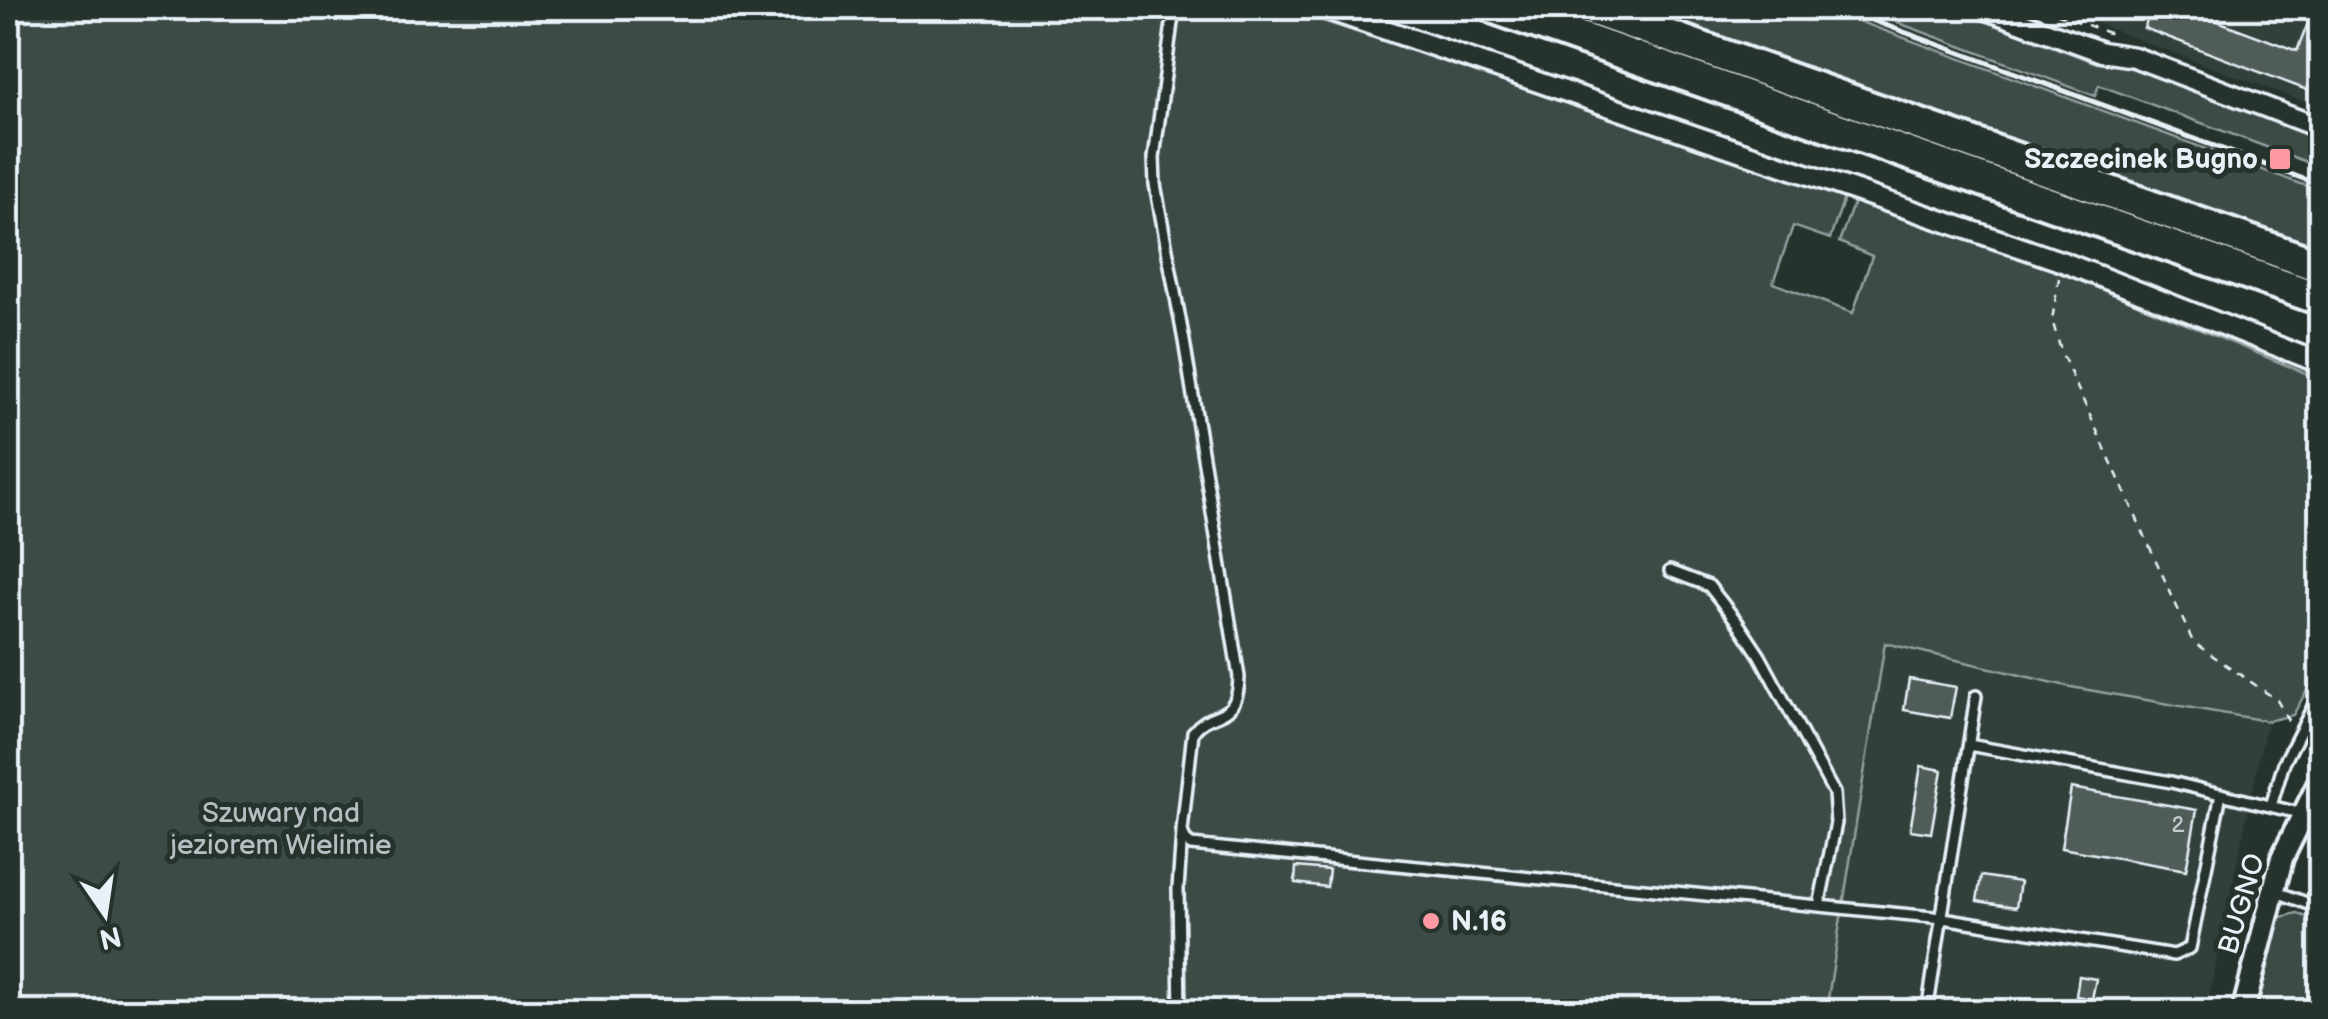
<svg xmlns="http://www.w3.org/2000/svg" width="2328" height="1019" viewBox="0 0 2328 1019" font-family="'Balsamiq Sans',sans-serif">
	<rect width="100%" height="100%" fill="#26332d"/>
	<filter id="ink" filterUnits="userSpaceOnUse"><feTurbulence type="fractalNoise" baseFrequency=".01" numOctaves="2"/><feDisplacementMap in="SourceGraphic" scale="20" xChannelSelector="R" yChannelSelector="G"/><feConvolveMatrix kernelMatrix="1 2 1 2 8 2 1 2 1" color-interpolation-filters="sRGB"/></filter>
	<g filter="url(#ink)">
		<!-- built -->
		<path fill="#333f3a" d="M2061,8H2320V108L2126,35Z
			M1885,642L2071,687L2267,721L2206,1011L1826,1012Z"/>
		<!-- green -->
		<path fill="#3e4b47" stroke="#939ea0" stroke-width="2.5" d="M8,8H1284L1845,195L1830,239L1793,226L1773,283L1853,313L1872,256L1839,242L1855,199L2072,277L2320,379V667L2293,715L2267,721L2071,687L1885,643L1826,1011H8Z
			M1638,8H1823L2320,191V250Z
			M1858,8H1950L2097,63L2133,64L2320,134V167L2099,85L2095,96Z
			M2297,913L2320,923V1011L2250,1012L2277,918Z"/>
		<!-- building -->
		<path fill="#505c59" stroke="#e8f1f8" stroke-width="2.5" d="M2152,8H2183L2297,51L2314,8H2320V95L2144,28Z
			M1909,679L1956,687L1950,718L1904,710Z
			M1921,766L1942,770L1931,833L1910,830Z
			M2071,788L2197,810L2186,870L2061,848Z
			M1296,867L1329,870L1327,887L1295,883Z
			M1981,876L2020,882L2016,907L1977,901Z
			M2079,976L2096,979L2092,999L2076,996Z"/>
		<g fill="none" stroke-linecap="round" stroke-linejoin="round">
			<defs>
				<path id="service" d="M1174,8L1154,158L1155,184L1184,341L1239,677C1238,725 1212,707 1193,732L1182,831L1185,840L1191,845L1943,918L2174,955L2190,948L2221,794
					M1670,571L1709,586L1738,623L1760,656L1834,793L1836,823L1819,906
					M1969,745L2171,782L2303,814
					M2271,806L2284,763L2320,693
					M2274,891L2320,908
					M1180,1012L1178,889L1182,833
					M1927,1012L1976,696"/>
				<path id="minor" d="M1322,8L2063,262L2320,363
					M1982,8L2102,52L2134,57L2320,128
					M2303,814L2320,824"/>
				<path id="tertiary" d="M2243,1012L2282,858L2320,781"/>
				<path id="motorway" d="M1495,8L2320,299
					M1589,8L2320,266"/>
			</defs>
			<!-- service casing -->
			<use href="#service" stroke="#e8f1f8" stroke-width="16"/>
			<!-- minor casing -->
			<use href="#minor" stroke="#e8f1f8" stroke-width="25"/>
			<!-- tertiary casing -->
			<use href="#tertiary" stroke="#e8f1f8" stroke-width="28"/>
			<!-- motorway casing -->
			<use href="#motorway" stroke="#e8f1f8" stroke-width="38"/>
			<!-- path -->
			<path stroke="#e8f1f8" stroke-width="2.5" stroke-dasharray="8 8" stroke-linecap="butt" d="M2042,8L2114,35
				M2059,278L2052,320L2062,354L2193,642L2277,700L2289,722
				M2314,762L2320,749"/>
			<!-- service -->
			<use href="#service" stroke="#26332d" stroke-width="9"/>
			<!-- minor -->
			<use href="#minor" stroke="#26332d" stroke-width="18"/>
			<!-- tertiary -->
			<use href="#tertiary" stroke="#26332d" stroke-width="20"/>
			<!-- motorway -->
			<use href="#motorway" stroke="#26332d" stroke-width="30"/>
			<!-- rail -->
			<path stroke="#e8f1f8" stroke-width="5" d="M1839,8L2320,185"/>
		</g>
	</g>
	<!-- markers -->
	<g fill="#ff9aa2" stroke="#26332d" stroke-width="4">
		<rect x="2268" y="147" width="24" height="24" rx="5"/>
		<circle cx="1431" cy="921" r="10"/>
	</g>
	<g text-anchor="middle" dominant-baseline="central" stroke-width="10" stroke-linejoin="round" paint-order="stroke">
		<!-- number labels -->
		<g font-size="22" fill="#c2ccd0">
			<text x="2178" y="825">2</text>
		</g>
		<!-- poi labels -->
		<g font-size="28" font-weight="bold" fill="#e8f1f8" stroke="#26332d" text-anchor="end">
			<text x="2258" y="159">Szczecinek Bugno</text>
			<text x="1451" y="921" text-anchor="start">N.16</text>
		</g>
		<!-- park labels -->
		<g font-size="28" fill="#b5bfc3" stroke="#26332d">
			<text x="281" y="813">Szuwary nad<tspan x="281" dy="32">jeziorem Wielimie</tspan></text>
		</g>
		<!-- street labels -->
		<g font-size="28" fill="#e8f1f8" stroke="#26332d">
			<text transform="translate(2242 904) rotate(-74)">BUGNO</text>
		</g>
	</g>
	<!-- margin -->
	<rect width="2328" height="1019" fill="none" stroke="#26332d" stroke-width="40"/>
	<rect x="20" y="20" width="2288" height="979" fill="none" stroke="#e8f1f8" stroke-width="4" filter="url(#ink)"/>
	<!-- north arrow -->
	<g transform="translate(105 914) rotate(167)" stroke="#26332d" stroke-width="8" paint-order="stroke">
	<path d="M0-8L18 38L0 25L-18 38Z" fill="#e8f1f8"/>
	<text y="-15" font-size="28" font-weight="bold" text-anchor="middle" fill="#e8f1f8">N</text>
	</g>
</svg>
